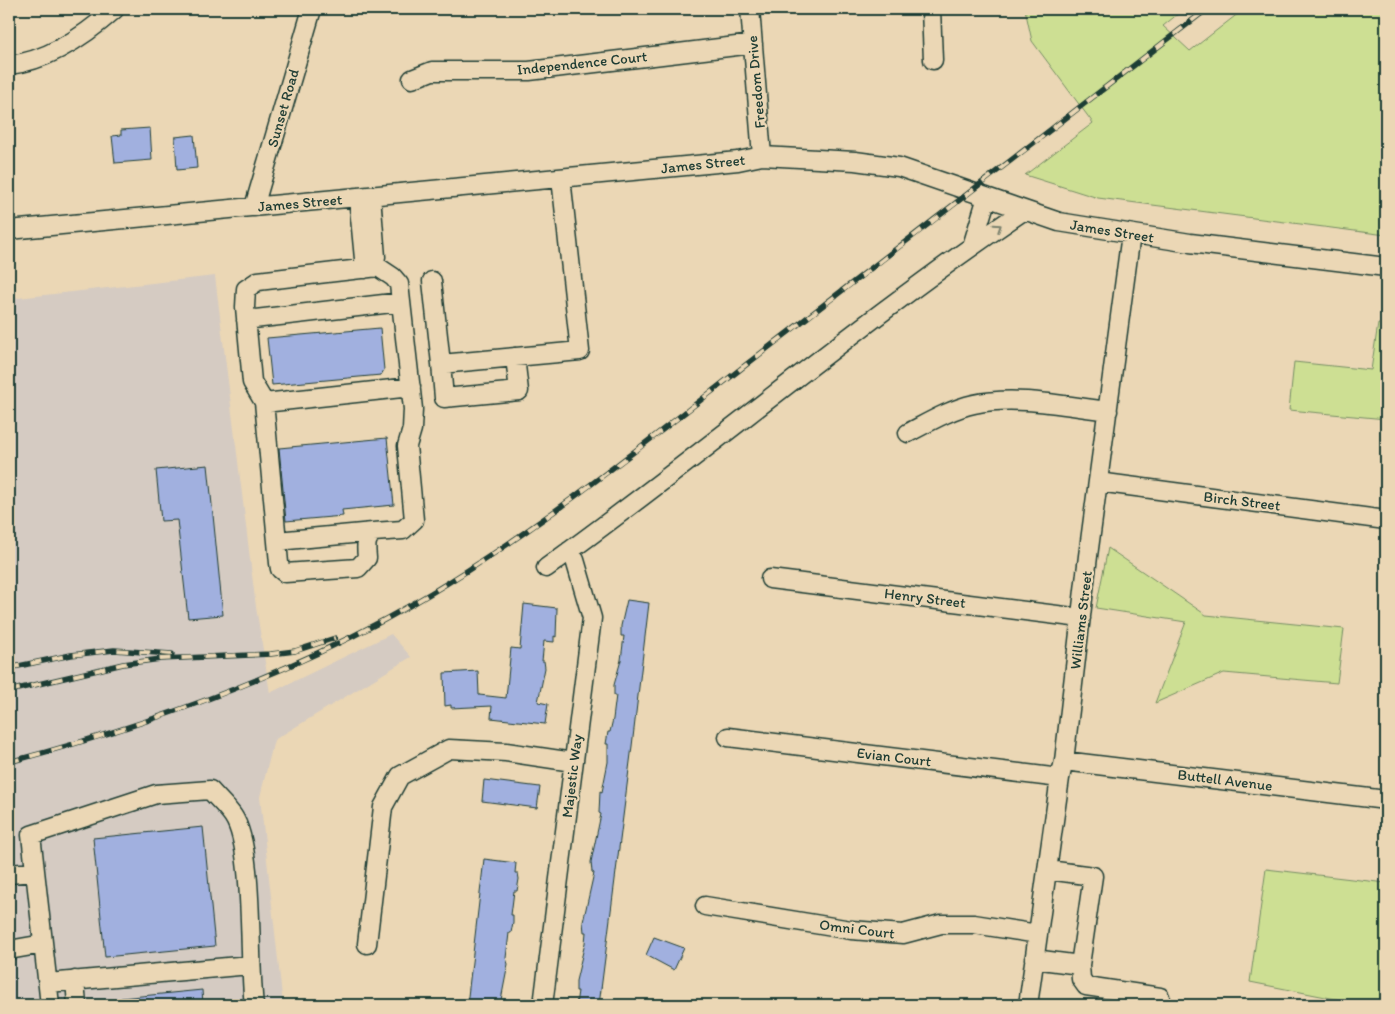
<svg xmlns="http://www.w3.org/2000/svg" width="1395" height="1014" viewBox="0 0 1395 1014" font-family="Itim,sans-serif">
	<rect width="100%" height="100%" fill="#ebd7b5"/>
	<filter id="ink" filterUnits="userSpaceOnUse"><feTurbulence type="fractalNoise" baseFrequency=".02" numOctaves="2"/><feDisplacementMap in="SourceGraphic" scale="10" xChannelSelector="R" yChannelSelector="G"/><feConvolveMatrix kernelMatrix="1 2 1 2 8 2 1 2 1" color-interpolation-filters="sRGB"/></filter>
	<g filter="url(#ink)">
		<!-- built -->
		<path fill="#d5cbc2" d="M215,276L256,607L270,693L391,634L411,657L274,740L260,797L283,1005H9V299Z"/>
		<!-- green -->
		<path fill="#cddf93" stroke="#768e64" d="M1025,9H1184L1163,26L1190,51L1244,9H1386V235L1098,198L1025,175L1093,123L1032,41Z
			M1378,324L1386,325V419L1289,410L1294,362L1371,370Z
			M1108,548L1206,615L1344,629L1337,683L1224,673L1155,703L1186,622L1096,608Z
			M1266,869L1386,883V1005H1366L1250,982Z"/>
		<!-- building -->
		<path fill="#a1b0df" stroke="#1f3d34" d="M150,128L152,160L115,163L112,136L121,135V130Z
			M194,135L197,168L177,170L175,137Z
			M380,328L384,370L381,375L272,385L267,338Z
			M387,438L394,505L342,510L343,516L286,521L279,448Z
			M208,465L223,615L188,618L177,520L161,521L156,470Z
			M627,600L649,603L632,746L599,1005H576L578,991H576V981L585,943L586,932H584L583,922L594,873L592,872L591,862L601,814L599,813L600,791L602,792L608,762V744H606L608,732H610L613,719L616,695H614V685L621,660L624,636H621V626Z
			M524,604L557,608L556,637L554,636V642L544,641L542,661H544L545,668L538,702L548,704L545,724L491,718L492,706L451,708V705L445,706L444,673L478,671L479,695L506,698L511,648L520,649Z
			M484,780L540,787L537,808L482,801Z
			M203,827L215,946L105,957L93,838Z
			M484,859L516,863L515,873H518L519,879L517,891H514L511,915H513V922L511,933H509L506,958L508,964L500,1005H467Z
			M654,937L684,948L674,970L646,955Z
			M202,990L203,1005H121V998Z"/>
		<g fill="none" stroke-linecap="round" stroke-linejoin="round">
			<defs>
				<path id="minor" d="M750,9L762,156
					M931,9L933,60
					M9,65C48,61 87,34 115,9
					M412,79L432,71H529L753,44
					M371,196L376,257
					M358,197L365,269
					M254,207L312,9
					M9,230L738,161L762,156L855,161L899,167L1059,222L1190,243L1386,267
					M973,243L987,197
					M378,267L393,277L399,284L413,409L412,429L407,446L414,520L403,530L373,532C365,540 366,546 367,558L358,568L285,573L280,569L279,563L264,402L252,382L245,307L246,289L258,281Z
					M432,281L441,364
					M246,320L401,302
					M515,357L519,391L444,398L441,364L580,351L561,178
					M264,403L411,387
					M908,433C929,422 951,409 974,404C1017,395 1065,406 1108,411
					M1098,482L1386,520
					M277,541L373,532
					M546,568C707,452 858,323 1023,211
					M770,579L1081,618
					M728,737L1060,778
					M1064,761L1386,800
					M9,874L34,872
					M705,906L851,930L903,934L941,924H974L1038,934
					M367,944L383,807L400,776L449,749L506,752L573,762
					M9,950L43,944
					M1034,959L1080,965L1093,876L1048,870
					M1080,965L1081,979L1086,986L1160,997
					M75,980L77,1005
					M48,983L250,965
					M50,1005L31,835L156,794L210,790C218,799 227,807 233,816C255,848 248,961 254,1005
					M543,1005L592,618L575,560L569,551
					M1028,1005L1060,778L1064,761L1088,556L1131,234"/>
			</defs>
			<!-- minor casing -->
			<use href="#minor" stroke="#1f3d34" stroke-width="21"/>
			<!-- minor -->
			<use href="#minor" stroke="#ebd7b5" stroke-width="18"/>
			<defs>
				<path id="rail" d="M9,668L71,655L114,650L172,654
					M9,691L123,664L161,659L271,654L295,651L335,638
					M9,762C138,728 266,683 384,620C515,549 630,455 747,364C901,246 1054,127 1207,9"/>
			</defs>
			<!-- rail casing -->
			<use href="#rail" stroke="#1f3d34" stroke-width="5.5"/>
			<!-- rail -->
			<use href="#rail" stroke="#ebd7b5" stroke-width="4" stroke-dasharray="11" stroke-linecap="butt"/>
		</g>
		<!-- one-way arrows -->
		<defs><path id="oneway-chevron" d="M-2-3.5L2.5 0L-2 3.5" fill="none" stroke-width="1.6" stroke-linecap="round" stroke-linejoin="round" transform="scale(1.25)"/></defs>
		<use stroke="#7b826e" href="#oneway-chevron" transform="translate(998 227) rotate(-33)"/>
	</g>
	<g text-anchor="middle" dominant-baseline="central" stroke-width="4.5" stroke-linejoin="round" paint-order="stroke">
		<!-- street labels -->
		<g font-size="15" fill="#1f3d34" stroke="#ebd7b5">
			<text transform="translate(582 63) rotate(-6)">Independence Court</text>
			<text transform="translate(756 82) rotate(-95)">Freedom Drive</text>
			<text transform="translate(283 108) rotate(-74)">Sunset Road</text>
			<text transform="translate(703 164) rotate(-6)">James Street</text>
			<text transform="translate(300 203) rotate(-5)">James Street</text>
			<text transform="translate(1112 231) rotate(9)">James Street</text>
			<text transform="translate(1242 501) rotate(7)">Birch Street</text>
			<text transform="translate(925 598) rotate(7)">Henry Street</text>
			<text transform="translate(1081 620) rotate(-83)">Williams Street</text>
			<text transform="translate(894 757) rotate(7)">Evian Court</text>
			<text transform="translate(572 776) rotate(-83)">Majestic Way</text>
			<text transform="translate(1225 780) rotate(7)">Buttell Avenue</text>
			<text transform="translate(857 929) rotate(7)">Omni Court</text>
		</g>
	</g>
	<!-- margin -->
	<rect width="1395" height="1014" fill="none" stroke="#ebd7b5" stroke-width="30"/>
	<rect x="15" y="15" width="1365" height="984" fill="none" stroke="#1f3d34" stroke-width="2" filter="url(#ink)"/>
</svg>
